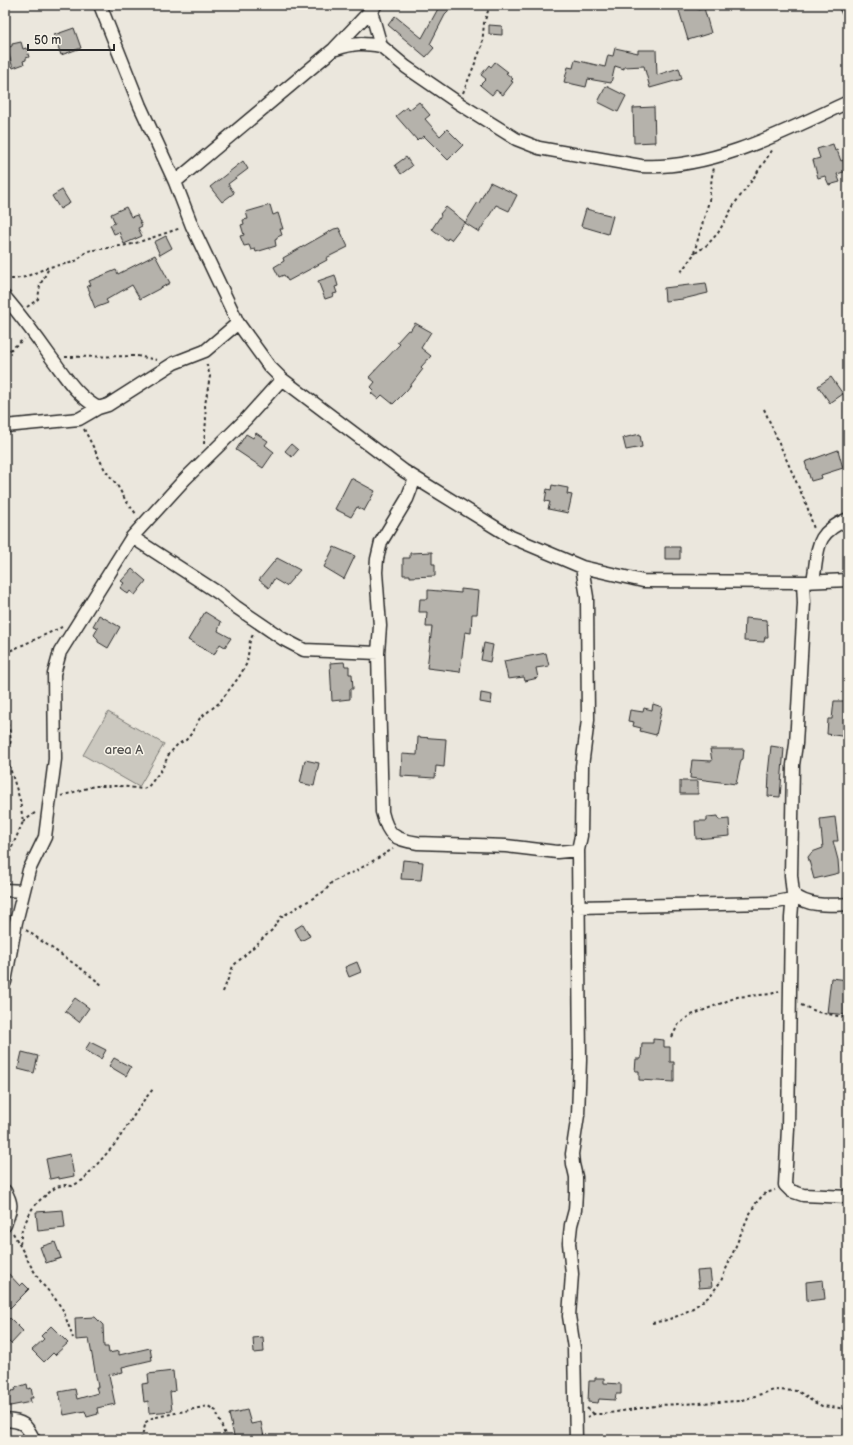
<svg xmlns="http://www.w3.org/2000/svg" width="853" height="1445" viewBox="0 0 853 1445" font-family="'Balsamiq Sans',sans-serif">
	<rect width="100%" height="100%" fill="#ebe7dd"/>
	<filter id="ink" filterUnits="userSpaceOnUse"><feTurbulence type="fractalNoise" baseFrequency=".025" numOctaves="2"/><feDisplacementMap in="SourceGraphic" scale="8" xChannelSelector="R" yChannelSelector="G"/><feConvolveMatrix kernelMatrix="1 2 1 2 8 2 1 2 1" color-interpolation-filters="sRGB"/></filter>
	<g filter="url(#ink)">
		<!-- green -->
		<path fill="#cbc8bf" stroke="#7b7a75" d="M108,712L164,744L139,787L83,755Z"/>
		<!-- building -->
		<path fill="#b5b2ab" stroke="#2b2b2b" d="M440,5H455L445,15L430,44L434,48L426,57L388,25L395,16L422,38Z
			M686,5H697L698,10L704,8L711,33L688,40L678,7Z
			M489,25L502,26V35L489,34Z
			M74,28L81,48L61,55L54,35Z
			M21,42L23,49L26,48L29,57L26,58V60L23,61L24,64L13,68L7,48L12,46V44Z
			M615,48L638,53V50H656L657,75L679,68L682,79L650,88L644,66L624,67V69L615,66L611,83L588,79L586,87L564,82L568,67L573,68L575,60L605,67L608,55L613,56Z
			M495,62L508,72L506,73L513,79L511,81L513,82L503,95L496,90L492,95L480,85L486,79L481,75L489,65L491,67Z
			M606,86L626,96L618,112L598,102Z
			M419,102L430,115L425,119L440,136L447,129L463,145L448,160L424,136L420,139L419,138L417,140L396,116L407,107L409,110Z
			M654,107L655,142L634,143L633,108Z
			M833,144L835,151L837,150L841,161L843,160L847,171L837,174L840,182L829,185L825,176L818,178L813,160L820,158L817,149Z
			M406,157L412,166L401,174L395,165Z
			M243,161L248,169L228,184L234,193L222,202L210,187Z
			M490,182L517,195L509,211L496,205L479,232L465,223L478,202L479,203Z
			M62,190L70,203L60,209L52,196Z
			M270,205L273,215L278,213L283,229H280L282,235L277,237V239L275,240L276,246L256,252L255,249L251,250L249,245L244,246L240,236L244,235L241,225L244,224L243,220L248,219L246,212Z
			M126,207L131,217L137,215L142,226L138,228L142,236L124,244L119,232L114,234L110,225L115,223L111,214Z
			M446,207L465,222L451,240L448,238L447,240L432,229L441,215L440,214Z
			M586,209L613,216L608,234L581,226Z
			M339,228L348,247L326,258L327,260L288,281L284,275L279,277L274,267L284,261L283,258L334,229Z
			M166,236L172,248L160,255L154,242Z
			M155,255L170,283L140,299L132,285L106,300L108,303L95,308L89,293L90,292L87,286L91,285L89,281L116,270L118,274Z
			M335,275L338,286L335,287L337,293L333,294L334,296L325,299L318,281Z
			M706,283L708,293L683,299L665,301L664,288Z
			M415,323L431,332L421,348L431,356L421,367L423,369L407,390L393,404L382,395L378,399L371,393L374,390L371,387L375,382L369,377L400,344L397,342L408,330L410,331Z
			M831,377L843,394L830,403L818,386Z
			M256,433L268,441L265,445L274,452L263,468L236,450L246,434L253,438Z
			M640,434L642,447L626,450L623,438Z
			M291,444L298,450L292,457L285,451Z
			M838,450L843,468L821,475L822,478L811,481L805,462Z
			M351,478L375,491L364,511L357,507L351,517L335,509Z
			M552,485L568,488L567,494L572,495L568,513L548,509L550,502L545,501L547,489L551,490Z
			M334,547L355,556L344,579L324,567Z
			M665,547H680V559H665Z
			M432,552V564H435V576L410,577V575H403V558H410V553Z
			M277,558L300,570L286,586L274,579L269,588L259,580Z
			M132,569L146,581L135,595L130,591L128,594L120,588L124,583L121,581Z
			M461,589L479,591L477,614H472L471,633L465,632L460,672L427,668L432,627H426L427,612H419L420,599H428V590L461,593Z
			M205,612L221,622L218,631L231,638L225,647L220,644L214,655L188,640Z
			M99,615L120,627L108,648L98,642V639L94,635L98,628L93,626Z
			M745,618L767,620L768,637H765L764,642L744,641Z
			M484,643L493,645L490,662L481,660Z
			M546,653L549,666L536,668L538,678L525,681L524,677L508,679L504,661Z
			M344,662L345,666H349V674H352L353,689H350V699L332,701L330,663Z
			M481,693L492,695L491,704L480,702Z
			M834,701H847L846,704L848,705V737L827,734L828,719H832Z
			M653,704L662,707L656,735L640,731L641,728L633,726L634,722L628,721L630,710L643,712L644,708L652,710Z
			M418,737L446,739L444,767L436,766L435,778L401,776L402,754L417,755Z
			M771,746L784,748L780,797L768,796L769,774H768Z
			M710,749H744L743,759L741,760L736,784L690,778L692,760L712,761Z
			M305,760L319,763L314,786L300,783Z
			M680,781H698V794H680Z
			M718,816L719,820L729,819L730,836L696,839L695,821H707V817Z
			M835,817L838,841H833L838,860L839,873L814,879L808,857L812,852L823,848L820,819Z
			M403,860L423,862L421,880L401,879Z
			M303,924L310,936L301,941L295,929Z
			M357,962L361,972L349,977L345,967Z
			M831,978L848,980V1015L827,1013Z
			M75,998L89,1008L79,1022L65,1011Z
			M653,1039L664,1040V1047H670V1062H674V1082L639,1080V1071H635L636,1059H641L642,1043H653Z
			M90,1042L106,1050L101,1059L85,1050Z
			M22,1052L38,1056L34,1073L18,1069Z
			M114,1058L131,1067L126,1076L109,1066Z
			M70,1154L74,1176L59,1179V1177L50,1179L46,1159Z
			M63,1210L65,1228L38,1231L36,1212Z
			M55,1242L61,1258L46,1263L40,1247Z
			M5,1270L20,1286L23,1283L29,1289L10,1308L5,1303Z
			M710,1270L712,1287L699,1288L697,1271Z
			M823,1280L825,1299L807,1301L806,1282Z
			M95,1317L103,1325L104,1347H108L109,1353L119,1351V1355L150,1348L152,1360L122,1367L123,1372L109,1375L115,1404L97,1408L98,1414L87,1417L85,1411L64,1415L59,1392L75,1389L77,1399L98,1393L96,1387H98L89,1339L76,1340L75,1318Z
			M10,1318L23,1331L11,1344L5,1338V1323Z
			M51,1326L68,1343L55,1355L53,1353L44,1362L32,1350L44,1339L41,1336Z
			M263,1337L264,1352L254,1353L253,1338Z
			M173,1371L175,1391L170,1392L172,1411L149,1413L148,1401L144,1402L142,1384L149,1383L148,1374Z
			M595,1378H604V1383L621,1384V1394H616L615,1400L599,1399L598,1403L588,1402L589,1381H595Z
			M27,1384L28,1389L31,1388L33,1398H30L31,1402L5,1407V1393L16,1390L15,1388Z
			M247,1410L251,1424L261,1422L264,1437L255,1439L256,1440H235L229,1414Z"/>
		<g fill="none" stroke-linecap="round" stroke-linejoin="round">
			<defs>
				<path id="street" d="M100,5L140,106L175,182L192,226L238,323L269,366L282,379L404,471L511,537L582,567L643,581L803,582L848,580
					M845,5L848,11
					M371,11L381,46L406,67L460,104L516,139L539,148L641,166C711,170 786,131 848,102
					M336,49C355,43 362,43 381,46
					M175,182L334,49L375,6
					M5,297C21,316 36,336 50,356C66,377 75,394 98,408L108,405L174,363L205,351L238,323
					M5,426L79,419L98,408
					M415,478L407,499L381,542L377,559L376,572L380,626L378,653L382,812C388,836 394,839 418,843L506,846L557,852L578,850
					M132,537L220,594L236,607L283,639L304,650L378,653
					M813,581C819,549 813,534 848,519
					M803,582L804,603L796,744L793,765L791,875L793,894L791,918L788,1128L785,1185L791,1191L803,1195L848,1197
					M5,890L23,891
					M793,894C807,907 830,905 848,904
					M578,907L771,903L792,899
					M5,982L16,922L29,870L45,837L55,759L54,674L60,652L132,537L185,479L246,419L282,379
					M5,1191C14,1206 10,1209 5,1225
					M5,1420C23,1421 26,1424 34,1440
					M576,1440L574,1348L569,1316L572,1274L569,1243L571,1225L575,1210L576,1192V1177L573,1164L572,1154L578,1115L580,1060L578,850L581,836L582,766L588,720L587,597L582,567"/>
			</defs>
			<!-- street casing -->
			<use href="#street" stroke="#2b2b2b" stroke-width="15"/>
			<!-- path -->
			<path stroke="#2b2b2b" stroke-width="2" stroke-dasharray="3 3" stroke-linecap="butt" d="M463,93L482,46L484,23L490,5
				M694,253L709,201L712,176L714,168
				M681,272L694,254L707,245L718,233L735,203L748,186L773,149
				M5,279H15L25,277L49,267L70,263L78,260L82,255L88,251L133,244L181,228
				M27,307L38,299L40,285L49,268
				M5,354L24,339
				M65,357L137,356L157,360
				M764,409L807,506L814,529
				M84,429L105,470L117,485L126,501L137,515
				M204,444L206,420L205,405L210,376L206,362
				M5,653L62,627
				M5,718L9,728L11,740L8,751L9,765L20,800L23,822L5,863
				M61,796L94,786H120L143,789L148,787L162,769L169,754L178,744L186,740L191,734L200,718L219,703L239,677L247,663L250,640L254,633
				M23,822L36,812
				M26,930L83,970L102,985
				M223,992L233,966L272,930L281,917L325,891L332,882L356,871L393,849
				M801,1005L818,1012L848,1018
				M672,1037L678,1025L689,1016L737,997L771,994L779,991
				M13,1233L32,1268L43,1285L54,1297L63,1310L73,1338
				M20,1244L22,1229L32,1209L40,1200L56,1187L65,1185L72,1186L83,1180L116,1143L144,1100L154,1088
				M652,1323L667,1320L680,1315L693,1308L710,1296L721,1281L748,1217L756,1203L764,1194L775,1190
				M587,1408L594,1414
				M587,1417L594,1414H603L661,1405L739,1401L774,1390L797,1391L804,1395L812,1401L822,1406L848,1409
				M141,1440L146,1422L152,1418L208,1406L216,1411L227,1440"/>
			<!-- street -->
			<use href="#street" stroke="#f7f3e8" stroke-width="12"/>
		</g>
	</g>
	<g text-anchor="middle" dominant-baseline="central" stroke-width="3" stroke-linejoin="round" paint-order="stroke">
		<!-- park labels -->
		<g font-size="13" fill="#535250" stroke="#f7f3e8">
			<text x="124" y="750">area A</text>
		</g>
	</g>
	<!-- margin -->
	<rect width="853" height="1445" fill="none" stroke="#f7f3e8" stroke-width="20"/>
	<rect x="10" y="10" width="833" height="1425" fill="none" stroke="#2b2b2b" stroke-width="1.5" filter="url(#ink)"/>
	<!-- scale -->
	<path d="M28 44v6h86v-6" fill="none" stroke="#2b2b2b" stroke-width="2"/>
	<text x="34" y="44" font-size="12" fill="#2b2b2b" stroke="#f7f3e8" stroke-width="3" paint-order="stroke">50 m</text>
</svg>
